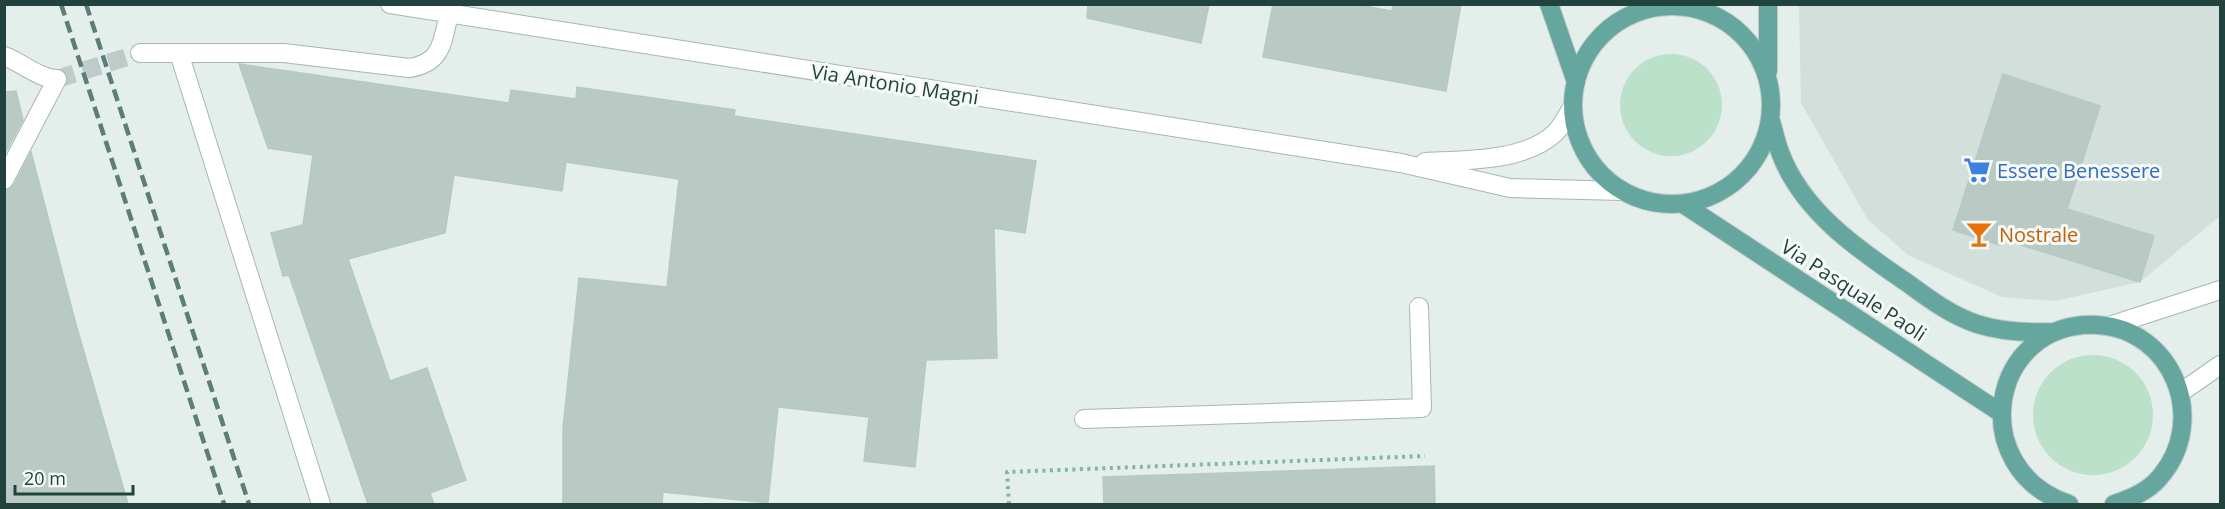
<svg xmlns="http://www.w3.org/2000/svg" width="2225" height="509" viewBox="0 0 2225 509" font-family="'Open Sans',sans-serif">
	<rect width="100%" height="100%" fill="#e4eeeb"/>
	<!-- built -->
	<path fill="#d2dfda" d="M1799,5H2220V216L2140,282L2055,301L2002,297L1908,255L1868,220L1801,103Z"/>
	<!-- green -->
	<path fill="#bbe1ca" d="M1620 105a51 51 0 1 1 102 0a51 51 0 1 1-102 0Z
		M2033 415a60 60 0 1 1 120 0a60 60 0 1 1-120 0Z"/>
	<!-- building -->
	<path fill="#b9cac5" stroke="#b5c9c3" stroke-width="1.5" d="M1088,4H1209L1201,43L1087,18Z
		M1273,4H1353L1392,11L1393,4H1461L1446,91L1263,57Z
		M239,64L509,103L511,90L576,99L577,87L735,110L734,116L1036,161L1025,233L994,228L997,358L926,360L915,467L864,461L869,417L778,407L768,503L663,492L662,504H563V428L579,278L667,287L679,179L566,162L562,191L454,175L445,233L348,259L390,381L427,368L466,480L430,493L434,504H368L289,275L283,276L271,233L303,225L313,155L268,148Z
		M2003,74L2100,106L2067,209L2154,236L2140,282L2002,239L2000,245L1953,230Z
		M16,91L23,120L4,155V92Z
		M31,152L75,321L128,504H4V191L14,185Z
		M1434,466L1435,504H1104L1103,477Z"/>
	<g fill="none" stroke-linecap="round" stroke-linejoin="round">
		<!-- minor-tunnel -->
		<path stroke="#bdccc8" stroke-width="18" stroke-dasharray="18 9" stroke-linecap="butt" d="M57,79L140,53"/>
		<defs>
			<path id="service" d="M1668,4V5
				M1084,419L1422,408L1419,307"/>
			<path id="minor" d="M390,4L1401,163L1510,188L1622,191
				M140,53H284L409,68C442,63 442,43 449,14
				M179,53L321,504
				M4,56C23,63 37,78 57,79L4,180
				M1425,162C1465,160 1524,162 1555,133C1562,126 1567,115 1573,106
				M2109,326L2220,290
				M2180,393L2220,365"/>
			<path id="primary" d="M1549,4L1576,82
				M1768,4V71
				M1573 105a99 99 0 1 1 198 0a99 99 0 1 1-198 0Z
				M1771,121C1774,131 1776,142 1780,152C1801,210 1857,249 1906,282C1928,298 1950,315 1977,324C2002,332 2028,333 2054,332
				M1683,204L2001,413
				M2069,504C1964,469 1989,320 2097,325C2173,329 2209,420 2160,477C2149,491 2130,499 2114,504"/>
		</defs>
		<!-- service casing -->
		<use href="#service" stroke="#a6b7b3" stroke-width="20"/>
		<!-- minor casing -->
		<use href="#minor" stroke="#a6b7b3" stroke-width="20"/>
		<!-- primary casing -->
		<use href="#primary" stroke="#c1cac9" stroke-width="20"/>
		<!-- path -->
		<path stroke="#82b5ab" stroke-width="4" stroke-dasharray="3 4.5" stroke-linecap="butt" d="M1009,504L1007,472L1425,456"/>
		<!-- service -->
		<use href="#service" stroke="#fff" stroke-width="18"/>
		<!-- minor -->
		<use href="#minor" stroke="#fff" stroke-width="18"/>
		<!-- primary -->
		<use href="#primary" stroke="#65a79f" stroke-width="18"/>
		<!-- rail -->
		<path stroke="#5c7d79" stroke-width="4.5" stroke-dasharray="12 6" stroke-linecap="butt" d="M61,4L224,504
			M86,4L249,504"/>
	</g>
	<!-- icons -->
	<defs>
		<symbol id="supermarket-bare" viewBox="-9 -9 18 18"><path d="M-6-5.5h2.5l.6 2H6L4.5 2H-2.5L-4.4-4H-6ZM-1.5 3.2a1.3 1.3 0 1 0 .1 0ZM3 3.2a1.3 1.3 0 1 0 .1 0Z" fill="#3f7fe0" stroke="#f5faf8" stroke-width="2.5" paint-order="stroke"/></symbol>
		<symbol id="bar-bare" viewBox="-9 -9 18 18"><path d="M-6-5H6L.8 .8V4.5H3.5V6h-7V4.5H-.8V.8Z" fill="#e8710a" stroke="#f5faf8" stroke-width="2.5" paint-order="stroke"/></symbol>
	</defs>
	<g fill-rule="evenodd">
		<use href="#supermarket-bare" x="1958" y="151" width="38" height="38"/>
		<use href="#bar-bare" x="1960" y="215" width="38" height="38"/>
	</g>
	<g text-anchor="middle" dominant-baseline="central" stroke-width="6" stroke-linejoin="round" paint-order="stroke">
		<!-- street labels -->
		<g font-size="20" fill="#21423d" stroke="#f5faf8">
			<text transform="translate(895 84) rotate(9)">Via Antonio Magni</text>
			<text transform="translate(1854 290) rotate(33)">Via Pasquale Paoli</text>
		</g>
		<!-- shop labels -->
		<g font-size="20" fill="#366cbe" stroke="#f5faf8" text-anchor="start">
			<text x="1997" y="170">Essere Benessere</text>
		</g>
		<!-- food labels -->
		<g font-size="20" fill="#c56008" stroke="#f5faf8" text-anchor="start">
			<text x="1999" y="234">Nostrale</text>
		</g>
	</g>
	<!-- border -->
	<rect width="2225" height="509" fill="none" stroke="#21423d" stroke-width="12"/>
	<!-- scale -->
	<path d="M15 485v9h118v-9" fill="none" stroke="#21423d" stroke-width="3"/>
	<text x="24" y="485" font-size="18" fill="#21423d" stroke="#f5faf8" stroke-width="4.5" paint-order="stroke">20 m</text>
</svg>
